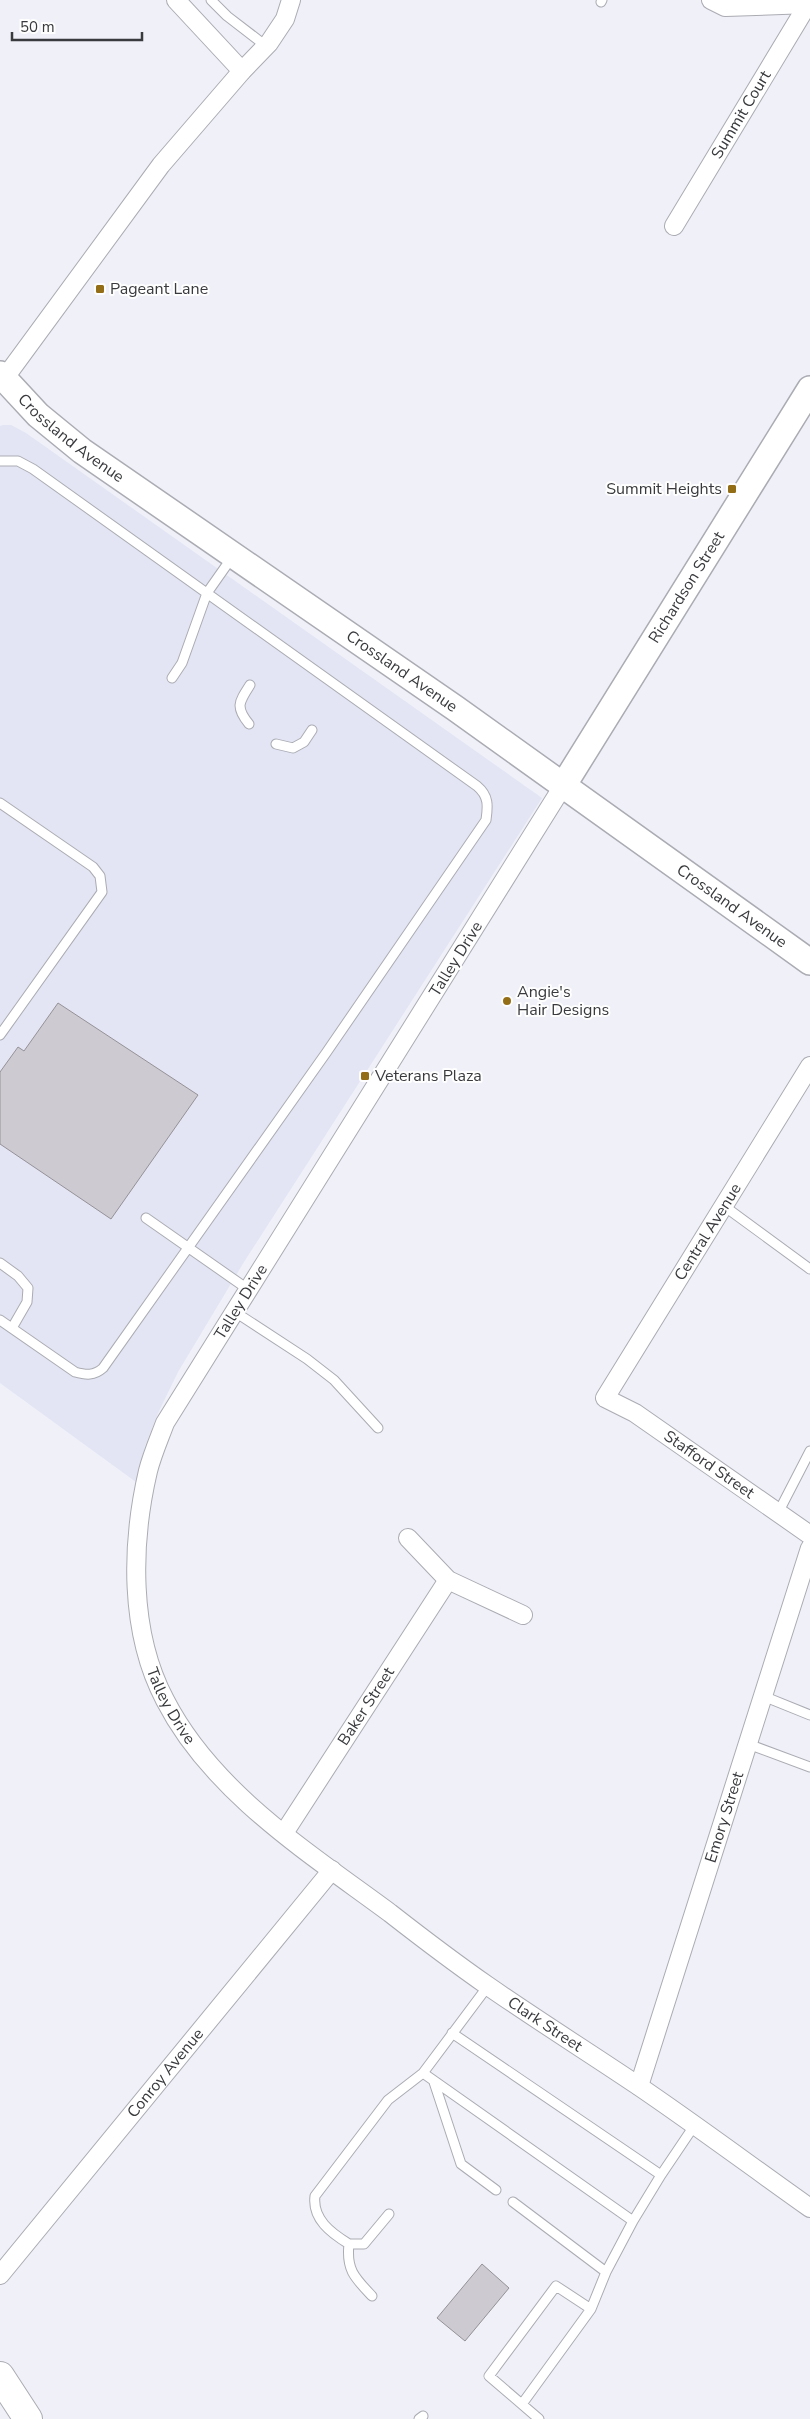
<svg xmlns="http://www.w3.org/2000/svg" width="810" height="2419" viewBox="0 0 810 2419" font-family="'Nunito Sans',sans-serif">
	<rect width="100%" height="100%" fill="#eff0f8"/>
	<!-- built -->
	<path fill="#e3e5f4" d="M3,425H11L26,433L542,798L244,1262L178,1372L159,1411L145,1446L136,1482L0,1383V426Z"/>
	<!-- building -->
	<path fill="#cecad1" stroke="#949197" d="M58,1003L198,1095L111,1219L0,1144V1072L18,1047L24,1051Z
		M482,2264L509,2288L465,2341L437,2318Z"/>
	<g fill="none" stroke-linecap="round" stroke-linejoin="round">
		<defs>
			<path id="lane" d="M211,0L227,16L266,46
				M601,2L602,0
				M0,461H18L33,469L477,786C489,796 488,806 486,820L326,1053L103,1368C94,1376 86,1375 75,1372L0,1320
				M172,678L182,663L207,593L233,556
				M249,724C235,707 239,702 250,685
				M276,744L293,748L304,742L312,730
				M0,803L93,867L100,876L102,892L0,1035
				M724,1206L810,1269
				M146,1218L249,1290
				M0,1263L18,1276L28,1288L27,1302L12,1328
				M235,1312L307,1359L334,1380L378,1428
				M778,1513L810,1451
				M763,1696L810,1715
				M748,1744L810,1767
				M488,1986L423,2073L633,2221L661,2175L694,2126
				M452,2033L661,2175
				M434,2082L461,2164L496,2190
				M513,2202L606,2272
				M389,2214L364,2244H349C331,2233 312,2219 315,2196L388,2100L423,2073
				M349,2244C346,2270 355,2278 372,2296
				M522,2404L591,2309
				M419,2419L423,2416
				M539,2419L489,2376L556,2286L591,2309L606,2272L633,2221"/>
			<g id="street">
				<path d="M176,0L242,71"/>
				<path d="M711,0L725,7L810,4"/>
				<path id="s1" d="M674,226L808,4"/>
				<path d="M4,379L161,165L242,71L269,43L285,19L291,0"/>
				<path id="s2" d="M563,786L165,1423C159,1439 152,1455 148,1471C131,1544 129,1632 165,1700C212,1792 309,1853 390,1913C422,1938 455,1963 488,1986C537,2020 588,2052 637,2085C696,2125 752,2167 810,2208"/>
				<path id="s3" d="M810,1066L605,1398L635,1413L810,1535"/>
				<path d="M408,1538L448,1580L523,1615"/>
				<path id="s4" d="M284,1833L448,1580"/>
				<path id="s5" d="M639,2086L810,1548"/>
				<path id="s6" d="M0,2275L332,1870"/>
			</g>
			<g id="secondary">
				<path id="s7" d="M0,374L38,415L82,451L455,708L810,962"/>
				<path id="s8" d="M563,786L810,389"/>
			</g>
			<path id="primary" d="M0,2376L28,2419"/>
		</defs>
		<!-- lane casing -->
		<use href="#lane" stroke="#abacb3" stroke-width="11"/>
		<!-- street casing -->
		<use href="#street" stroke="#abacb3" stroke-width="20"/>
		<!-- secondary casing -->
		<use href="#secondary" stroke="#abacb3" stroke-width="28"/>
		<!-- primary casing -->
		<use href="#primary" stroke="#abacb3" stroke-width="30"/>
		<!-- lane -->
		<use href="#lane" stroke="#fff" stroke-width="9"/>
		<!-- street -->
		<use href="#street" stroke="#fff" stroke-width="18"/>
		<!-- secondary -->
		<use href="#secondary" stroke="#fff" stroke-width="25"/>
		<!-- primary -->
		<use href="#primary" stroke="#fff" stroke-width="28"/>
	</g>
	<!-- markers -->
	<g fill="#946d17" stroke="#fefefe" stroke-width="2">
		<rect x="95" y="284" width="10" height="10" rx="2.5"/>
		<rect x="727" y="484" width="10" height="10" rx="2.5"/>
		<circle cx="507" cy="1001" r="5"/>
		<rect x="360" y="1071" width="10" height="10" rx="2.5"/>
	</g>
	<g text-anchor="middle" dominant-baseline="central" stroke-width="4" stroke-linejoin="round" paint-order="stroke">
		<!-- street labels -->
		<g font-size="16" fill="#393a3d" stroke="#fefefe">
			<text stroke="none"><textPath href="#s1" startOffset="130">Summit Court</textPath></text>
			<text stroke="none"><textPath href="#s7" startOffset="96">Crossland Avenue</textPath></text>
			<text stroke="none"><textPath href="#s8" startOffset="234">Richardson Street</textPath></text>
			<text stroke="none"><textPath href="#s7" startOffset="501">Crossland Avenue</textPath></text>
			<text stroke="none"><textPath href="#s7" startOffset="906">Crossland Avenue</textPath></text>
			<text transform="translate(456 959) rotate(-58)">Talley Drive</text>
			<text transform="translate(708 1232) rotate(-58)">Central Avenue</text>
			<text transform="translate(241 1302) rotate(-58)">Talley Drive</text>
			<text stroke="none"><textPath href="#s3" startOffset="514">Stafford Street</textPath></text>
			<text stroke="none"><textPath href="#s2" startOffset="1044">Talley Drive</textPath></text>
			<text stroke="none"><textPath href="#s4" startOffset="151">Baker Street</textPath></text>
			<text stroke="none"><textPath href="#s5" startOffset="282">Emory Street</textPath></text>
			<text stroke="none"><textPath href="#s2" startOffset="1540">Clark Street</textPath></text>
			<text stroke="none"><textPath href="#s6" startOffset="261">Conroy Avenue</textPath></text>
		</g>
		<!-- poi labels -->
		<g font-size="16" fill="#393a3d" stroke="#fefefe" text-anchor="start">
			<text x="110" y="289">Pageant Lane</text>
			<text x="722" y="489" text-anchor="end">Summit Heights</text>
			<text x="517" y="992">Angie's<tspan x="517" dy="18">Hair Designs</tspan></text>
			<text x="375" y="1076">Veterans Plaza</text>
		</g>
	</g>
	<!-- scale -->
	<path d="M12 32v8h130v-8" fill="none" stroke="#393a3d" stroke-width="2.5"/>
	<text x="20" y="32" font-size="15" fill="#393a3d" stroke="#fefefe" stroke-width="4" paint-order="stroke">50 m</text>
</svg>
